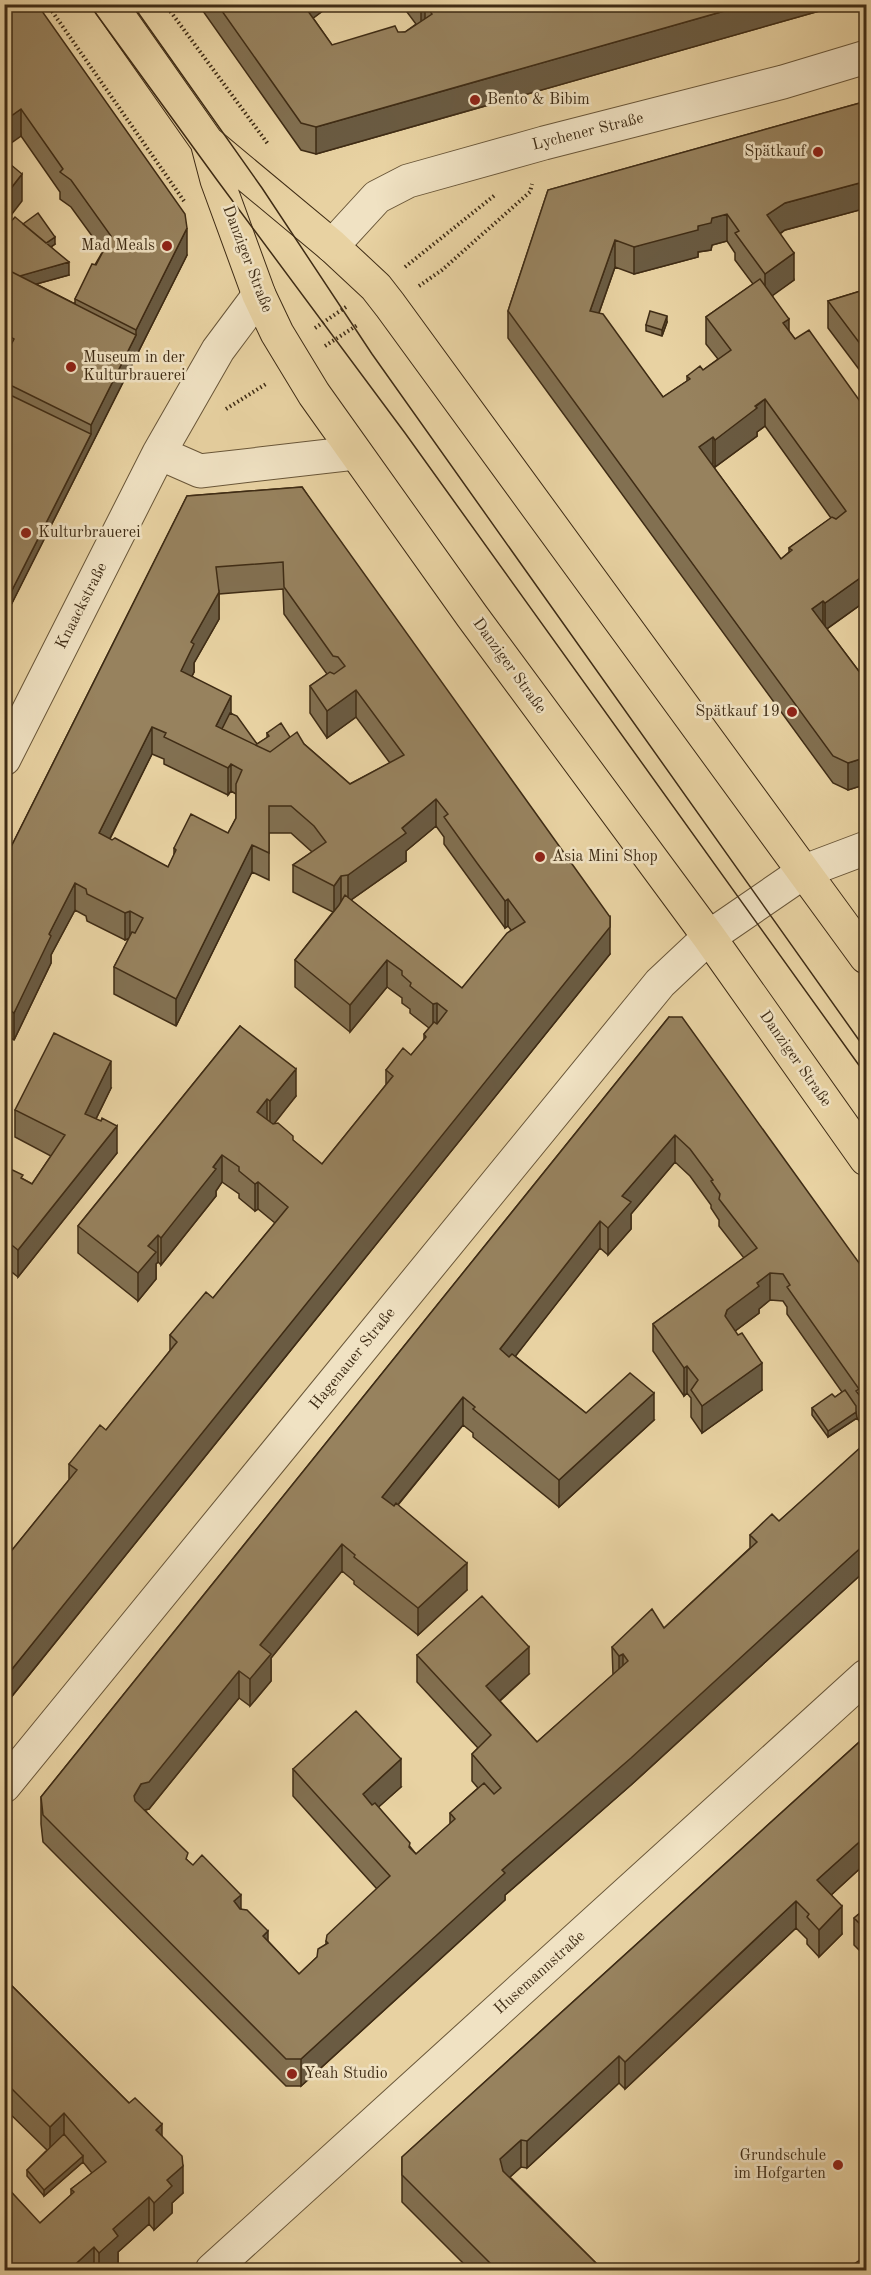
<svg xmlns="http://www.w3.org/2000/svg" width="871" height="2275" viewBox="0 0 871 2275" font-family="'Old Standard TT',serif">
	<rect width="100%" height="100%" fill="#e8d2a2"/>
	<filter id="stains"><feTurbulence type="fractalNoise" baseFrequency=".00333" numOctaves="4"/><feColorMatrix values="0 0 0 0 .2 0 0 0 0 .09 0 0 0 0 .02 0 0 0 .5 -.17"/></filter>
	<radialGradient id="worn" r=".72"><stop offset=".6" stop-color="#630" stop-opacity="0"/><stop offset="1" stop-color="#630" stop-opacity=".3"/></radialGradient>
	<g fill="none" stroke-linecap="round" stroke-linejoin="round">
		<defs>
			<path id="minor" d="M332,246L377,197L408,181L544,143L783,82L866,57
				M159,453L200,471L355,453
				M4,759L159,453L218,350L259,295
				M4,1786L660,983L709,937L805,871L866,848
				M212,2270L866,1676"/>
			<path id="primary" d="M110,4L207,142L332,246L376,287L390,305L866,957
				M207,142L217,180L259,295L277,333L314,394L472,616L709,937L866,1159"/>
		</defs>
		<!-- minor casing -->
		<use href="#minor" stroke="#695638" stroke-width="35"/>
		<!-- primary casing -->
		<use href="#primary" stroke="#3f2c15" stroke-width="35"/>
		<!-- path -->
		<path stroke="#3f2c15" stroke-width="4" stroke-dasharray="1.5 3" stroke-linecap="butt" d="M47,4L184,201
			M165,4L268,144
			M405,267L495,195
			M419,286L442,270L530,192L532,184
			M315,328L346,307
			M325,346L359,324
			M226,409L266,384"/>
		<!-- minor -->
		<use href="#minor" stroke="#f0e2c3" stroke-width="33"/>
		<!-- primary -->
		<use href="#primary" stroke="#e8d2a2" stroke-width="33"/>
		<!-- tram -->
		<path stroke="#3f2c15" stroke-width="1.5" d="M89,4L217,180L405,433L866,1075
			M132,4L262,188L372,354L866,1050"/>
	</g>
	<!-- wall -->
	<path fill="#827051" stroke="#3f2c15" stroke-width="1.5" fill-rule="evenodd" d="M4,4L187,255L4,619V358L6,355L4,354V229L23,224L55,244L51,247L69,275L36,284L75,304V299L103,251L71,207L60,199V192L21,136Z
		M198,4H332L313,18L332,45L405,32L416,24L401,4H844L316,154L301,150Z
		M867,101V208L785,230L780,234L794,280L772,295L789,331L795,339L867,411V600L827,629L867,682V784L848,790L833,783L508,338V311L548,190ZM727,241L735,253V260L753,284L706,317V344L718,359L703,370L687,376V381L663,397L599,313L615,267L634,274L698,257V252L711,250L712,245ZM765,426L831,518L789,548V552L781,559L712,465L715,467L757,436V432Z
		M867,289V380L828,328V301Z
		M667,322L662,336L646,331V325Z
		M302,487L610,954L4,1706V1560L69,1480V1464L106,1430L170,1351V1335L213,1298L275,1223L258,1209L255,1211L239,1198V1194L222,1182L216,1191V1196L161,1265L158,1262L156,1264V1279L138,1301L78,1253V1226L240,1026L296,1096L273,1124L322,1164L386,1085V1070L411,1055L424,1040V1034L429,1028L410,1013V1009L402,1003V998L387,987L350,1032L295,987V960L333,912L293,892V865L312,852L291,833H269V880L252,872L176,1026L114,994V967L129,939L125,940L87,921L86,916L75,910L51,955V963L14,1040L9,1037L4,1046V861L187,496ZM283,589L284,614L327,674L310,686V713L327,738L356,717L390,763L350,784L304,744L290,737L267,733V738L257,744L231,713L192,676L194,672V663L219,619V594ZM152,754L164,759V764L228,795L231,791L236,794V818L228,833L174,848V855L168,867L110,839ZM436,826L444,837V844L505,928L508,926L511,930L462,988L351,900L406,861V851Z
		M867,636V655L861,647V640Z
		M669,1017L867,1274V1432L857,1418L828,1437L812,1415V1408L835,1397L842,1392L787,1314V1307L783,1301L770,1300L759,1309V1313L735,1331L762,1390L702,1433L691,1417V1398L687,1393L684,1396L653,1351V1324L744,1258L719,1226V1220L711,1208V1205L690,1176L675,1162L631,1214V1229L608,1255L600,1248L515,1356L586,1413L654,1420L559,1507L473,1437V1433L463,1425L398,1505L467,1590L418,1635L354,1584V1581L342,1571L271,1658V1681L250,1706L239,1698L149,1809L145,1810L188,1861L241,1909L268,1941L299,1974L317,1957L326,1944V1941L377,1889L293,1796V1769L401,1787L378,1807L416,1854L450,1824V1813L478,1788L472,1781V1754L478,1748L417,1682V1655L529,1674L500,1701L537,1742L613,1675L612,1647L664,1628L750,1548V1535L779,1521L867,1445V1569L631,1785L505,1895V1900L301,2086H286L43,1842L41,1824V1797Z
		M111,1088L96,1119L117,1153L18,1277L4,1266V1166L23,1179L32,1184L51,1156L15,1137V1110Z
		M867,1735V1862L831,1895L842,1934L819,1957L807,1944V1939L796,1928L625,2089L619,2083L527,2168L521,2167L510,2177L604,2271H471L402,2202V2157Z
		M867,1907V1958L854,1945V1918Z
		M4,1978L162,2136L183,2193L172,2203V2213L154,2230L149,2224L118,2252V2263L109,2271H4L40,2223L71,2195V2189L92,2173L83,2162L44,2196L27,2176V2170L47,2150L4,2108Z"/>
	<!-- shaded-wall -->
	<path fill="#6a5b42" stroke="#3f2c15" stroke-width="1.5" d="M300,4H332L300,28Z
		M425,4V31L421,33V6Z
		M749,4H844L316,154V127Z
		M21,109V136L4,148V121Z
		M22,174V201L5,223V196Z
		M867,181V208L785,230L767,242V215L785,203Z
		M727,214V241L712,245L711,250L698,252V257L634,274V247L698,226L712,218Z
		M187,228V255L4,619V606L91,434V425L136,335V330Z
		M55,237V244L42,253V246Z
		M615,240V267L590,338V311Z
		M794,253V280L765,301V274Z
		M69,262V275L4,293V280Z
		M667,316V322L662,336V330Z
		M789,319V346L783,323Z
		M765,399V426L757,432V436L715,467V440Z
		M713,437V464L699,474V447Z
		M867,573V600L825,630V603Z
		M219,592V619L194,663V672L181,698V671L191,642Z
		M823,601V628L812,609Z
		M356,690V717L327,738V711Z
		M231,696V723L216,740V726Z
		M152,727V754L99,860V833Z
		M867,757V784L848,790V763Z
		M231,764V791L228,795V768Z
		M436,799V826L406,851V861L348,902V875Z
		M252,845V872L176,1026V999Z
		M341,876V903L334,913V886Z
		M75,883V910L51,955V963L14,1040V1013L49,934Z
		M508,899V926L505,928V901Z
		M130,911V938L125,940V913Z
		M610,917V954L4,1706V1679Z
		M387,960V987L350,1032V1005Z
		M437,1003V1030L433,1031V1004Z
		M9,1010V1037L4,1046V1019Z
		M111,1061V1088L85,1141V1114Z
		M296,1069V1096L270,1129V1101Z
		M267,1099V1126L257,1112Z
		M117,1126V1153L18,1277V1250Z
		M675,1135V1162L631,1214V1229L608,1255V1228L622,1196Z
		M222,1155V1182L216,1191V1196L161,1265V1238Z
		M258,1182V1209L255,1211V1184Z
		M600,1221V1248L500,1376V1349Z
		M158,1235V1262L156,1264V1279L138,1301V1273L148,1246Z
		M770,1273V1300L759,1309V1313L727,1337L725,1316L727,1310L757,1283Z
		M762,1363V1390L702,1433V1406Z
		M687,1366V1393L684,1396V1368Z
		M654,1393V1420L559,1507V1480Z
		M463,1397V1425L382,1524V1497Z
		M856,1412L857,1418L828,1437V1431Z
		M867,1542V1569L631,1785L505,1895V1900L495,1909L301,2086V2059L502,1870Z
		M342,1544V1571L271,1658V1681L250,1706V1679L260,1645Z
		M467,1563V1590L418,1635V1608Z
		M529,1647V1674L486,1713V1686Z
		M623,1654V1681L619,1683V1656Z
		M239,1671V1698L149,1809L141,1811L134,1823V1796L141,1784Z
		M401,1759V1787L363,1821V1794Z
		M867,1835V1862L817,1908V1880Z
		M241,1895V1922L234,1901Z
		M796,1901V1928L625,2089V2062Z
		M842,1906V1934L819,1957V1930Z
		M268,1931V1958L263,1936Z
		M619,2056V2083L527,2168V2141Z
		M64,2113V2140L50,2154V2127Z
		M162,2124V2151L156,2130Z
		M521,2140V2167L500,2186V2159Z
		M83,2156V2162L44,2196V2190Z
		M183,2166V2193L172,2203V2213L154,2230V2203L167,2180Z
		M149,2197V2224L118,2252V2263L109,2271H99V2253L113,2229Z
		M94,2247V2271H68Z"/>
	<!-- building -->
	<path fill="#97825e" stroke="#3f2c15" stroke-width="1.5" fill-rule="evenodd" d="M4,4H37L185,214L187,228L136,330L75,299L92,264L96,265L111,236L71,180L60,172L63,169L21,109L4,121Z
		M217,4H303L332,45L395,26L398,32H405L432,14L425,4H749L316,127L301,123Z
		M867,101V181L785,203L767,215L794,253L765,274L735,233L739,231L727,214L712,218L711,223L698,226V230L634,247L615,240L590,311L603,314L663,397L690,379L687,376L700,366L703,370L731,350L706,317L760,279L789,319L783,323L795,339L809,330L867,411V573L825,603L823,601L812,609L867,682V757L848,763L833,756L508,311L548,190ZM765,399L846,511L836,519L832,517L789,548L792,550L781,559L699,447L713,437L715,440L757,408L755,406Z
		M4,159L22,174L5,196H4Z
		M38,213L55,237L46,243L23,224Z
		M15,217L69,262L20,276L8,270L4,271V229Z
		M8,270L136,335L91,425L4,382V358L14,339L4,333V271Z
		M867,289V353L828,301Z
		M650,311L667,316L662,330L646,325Z
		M4,392L91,434L4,606Z
		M302,487L610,917V927L4,1679V1560L77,1470L69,1464L100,1425L106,1430L177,1342L170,1335L206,1292L213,1298L288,1207L258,1182L255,1184L239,1171V1167L222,1155L213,1167L216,1169L161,1238L158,1235L148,1246L156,1252L138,1273L78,1226L240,1026L296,1069L270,1101L267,1099L257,1112L273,1124L278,1123L293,1136V1140L322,1164L393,1076L386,1070L403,1048L411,1055L426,1037L424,1034L434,1022L437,1024L447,1011L437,1003L433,1004L410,986L411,983L402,975V971L387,960L350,1005L295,960L339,905L345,895L462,988L507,933L525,922L508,899L505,901L477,863L444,817L448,814L436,799L402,828L406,833L348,875L341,876L334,886L293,865L326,842L314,826L291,806H269V853L252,845L176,999L114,967L132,932L135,933L143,918L130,911L125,913L87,894L86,889L75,883L49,934L51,936L14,1013L9,1010L4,1019V861L187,496ZM283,562L284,587L333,656L338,657L345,666L334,674L330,672L310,686L327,711L356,690L404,755L350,784L304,744L297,732L270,752L216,726L231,696L181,671L194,644L191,642L219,592L216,567ZM152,727L166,733L164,737L228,768L231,764L242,770L236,784V818L228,833L191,814L174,848L176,850L168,867L115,838L112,840L99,833Z
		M867,636V648L861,640Z
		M230,713L237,716L257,744L269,736L267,733L281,723L290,737L270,752L222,729Z
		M669,1017H682L867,1274V1405L856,1391L859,1389L787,1287L790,1285L783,1274L770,1273L757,1283L759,1286L727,1310L725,1316L738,1335L742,1333L762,1363L702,1406L691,1390L698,1380L687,1366L684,1368L653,1324L757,1248L719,1199L720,1194L711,1181L713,1180L690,1149L675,1135L622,1196L631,1202L608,1228L600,1221L500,1349L509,1357L512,1354L586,1413L630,1373L654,1393L559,1480L473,1409L475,1407L463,1397L382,1497L394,1506L396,1503L467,1563L418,1608L354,1557L355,1555L342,1544L260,1645L271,1654L250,1679L239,1671L149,1782L141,1784L134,1796L135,1801L188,1853L186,1859L193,1865L202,1855L241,1895L234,1901L240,1909L247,1910L268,1931L263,1936L299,1974L317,1957L318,1949L328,1943L326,1941L327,1935L390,1876L293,1769L356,1711L401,1759L363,1794L372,1805L375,1803L410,1843L409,1847L416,1854L455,1819L450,1813L484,1783L494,1794L501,1788L472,1754L491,1735L417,1655L482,1596L529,1647L486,1686L537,1742L628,1661L623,1654L619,1656L612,1647L652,1609L664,1628L757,1542L750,1535L772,1514L779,1521L861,1447L863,1448L867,1445V1542L631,1758L502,1870L505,1873L495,1882L301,2059H286L43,1815L41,1797Z
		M54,1033L111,1061L85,1114L101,1121L102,1118L117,1126L18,1250L4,1239V1166L23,1175L21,1178L32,1184L65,1135L15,1110Z
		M845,1390L856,1406V1412L828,1431L812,1408L832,1394L835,1397Z
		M867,1735V1835L817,1880L842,1906L819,1930L807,1917L809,1914L796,1901L625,2062L619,2056L527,2141L521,2140L500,2159L503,2171L604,2271H498L402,2175V2157Z
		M867,1907V1931L854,1918Z
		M4,1978L129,2103L135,2098L162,2124L156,2130L182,2156L183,2166L167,2180L172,2186L154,2203L149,2197L113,2229L118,2236L99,2253L94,2247L68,2271H4V2184L40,2223L74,2192L71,2189L106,2162L64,2113L50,2127L4,2081Z
		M64,2134L83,2156L44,2190L27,2170Z
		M867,2255V2271H850L852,2270L850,2267Z"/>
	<!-- markers -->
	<g fill="#8f2418" stroke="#f0e2c3" stroke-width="2">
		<circle cx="475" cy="100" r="6"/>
		<circle cx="818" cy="152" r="6"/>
		<circle cx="167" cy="246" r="6"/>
		<circle cx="71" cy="367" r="6"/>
		<circle cx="26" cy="533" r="6"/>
		<circle cx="792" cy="712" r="6"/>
		<circle cx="540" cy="857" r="6"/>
		<circle cx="292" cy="2074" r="6"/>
		<circle cx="838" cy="2165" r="6"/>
	</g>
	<g text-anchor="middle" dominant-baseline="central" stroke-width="5" stroke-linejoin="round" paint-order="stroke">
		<!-- poi labels -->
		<g font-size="16" fill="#3f2c15" stroke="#f0e2c3" text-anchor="start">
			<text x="487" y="100">Bento &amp; Bibim</text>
			<text x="806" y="152" text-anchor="end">Spätkauf</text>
			<text x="155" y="246" text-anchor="end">Mad Meals</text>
			<text x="83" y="358">Museum in der<tspan x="83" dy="18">Kulturbrauerei</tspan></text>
			<text x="38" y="533">Kulturbrauerei</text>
			<text x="780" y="712" text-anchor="end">Spätkauf 19</text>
			<text x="552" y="857">Asia Mini Shop</text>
			<text x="304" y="2074">Yeah Studio</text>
			<text x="826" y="2156" text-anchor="end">Grundschule<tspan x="826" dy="18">im Hofgarten</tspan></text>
		</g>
		<!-- street labels -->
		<g font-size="16" fill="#3f2c15" stroke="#f0e2c3">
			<text transform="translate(588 132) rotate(-14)">Lychener Straße</text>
			<text transform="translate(247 259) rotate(69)">Danziger Straße</text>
			<text transform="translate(82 606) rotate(-63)">Knaackstraße</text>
			<text transform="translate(509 666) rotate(54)">Danziger Straße</text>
			<text transform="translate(795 1059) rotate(55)">Danziger Straße</text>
			<text transform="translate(353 1359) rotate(-51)">Hagenauer Straße</text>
			<text transform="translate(540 1973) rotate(-42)">Husemannstraße</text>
		</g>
	</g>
	<!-- margin -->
	<rect width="871" height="2275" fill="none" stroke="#e8d2a2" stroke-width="24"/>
	<rect x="6" y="6" width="859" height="2263" fill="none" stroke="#3f2c15" stroke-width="3"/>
	<rect x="12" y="12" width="847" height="2251" fill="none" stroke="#3f2c15" stroke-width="1.5"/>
	<rect width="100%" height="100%" filter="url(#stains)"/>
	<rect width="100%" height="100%" fill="url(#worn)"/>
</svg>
